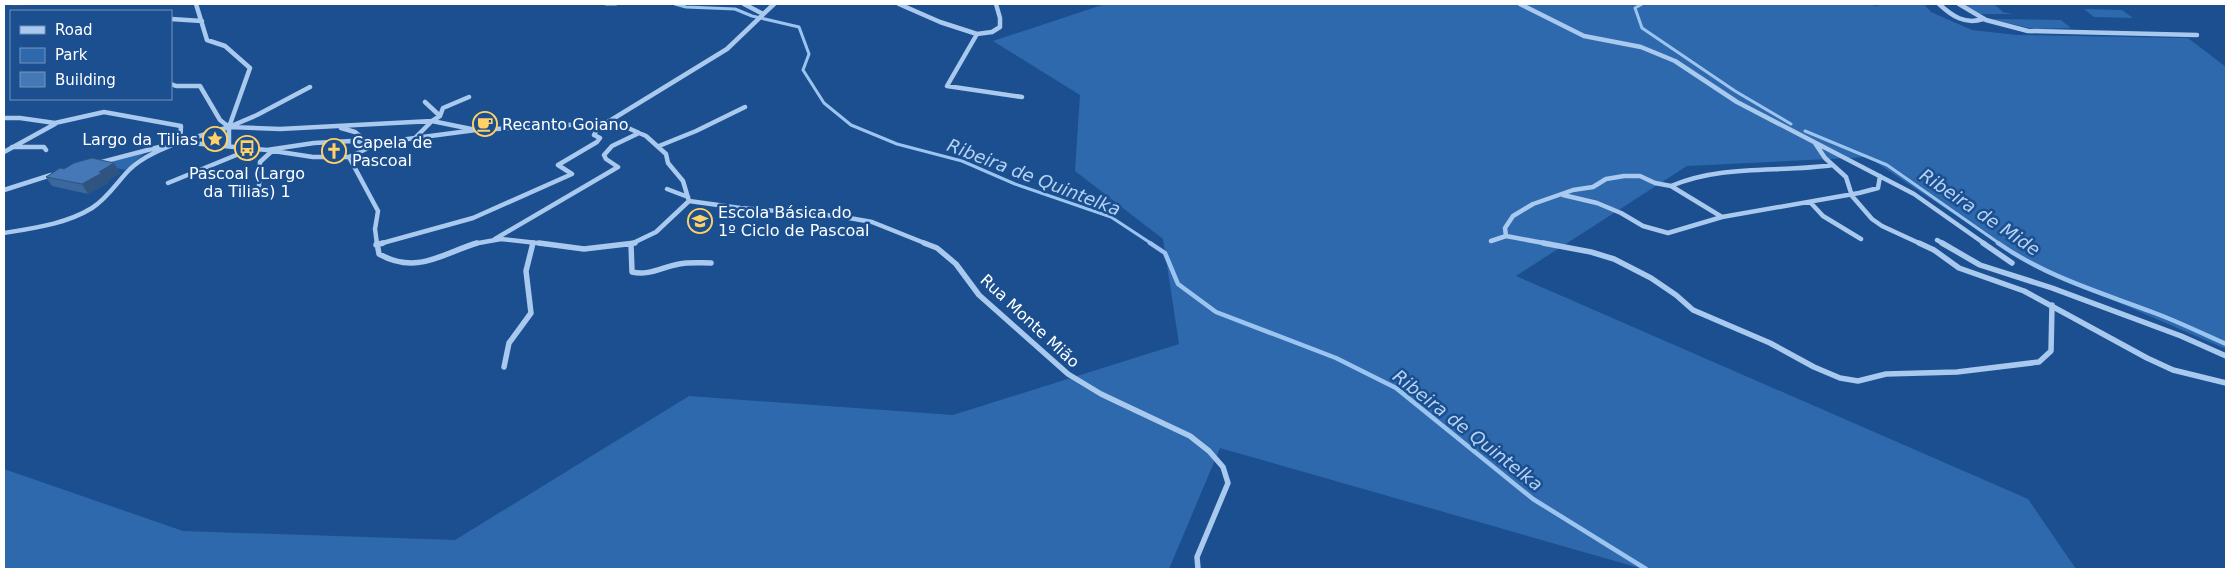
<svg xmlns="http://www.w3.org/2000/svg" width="2230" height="573" viewBox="0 0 2230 573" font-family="'DejaVu Sans',sans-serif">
	<rect width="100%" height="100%" fill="#1b4f8f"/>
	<!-- green -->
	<path fill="#2e69ad" d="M1105,4H1865L1878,6L1881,4H1924L1931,12L1972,30L2017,35L2188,38L2226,67V349L2027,263L1868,157L1687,166L1516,276L2028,499L2076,569H1643L1220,448L1169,569H4V469L183,531L455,540L689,396L953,415L1179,344L1163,239L1075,171L1080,95L993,41Z
		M1961,4H1994L2003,12L2012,14H1981Z
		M2084,9L2122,10L2133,18L2094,17Z
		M1991,19L2061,20L2071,28L2033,29Z
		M145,153L125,170L102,165V164Z"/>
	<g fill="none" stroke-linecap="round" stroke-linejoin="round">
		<!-- stream-far1 -->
		<path stroke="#9cc4f0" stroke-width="3" d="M606,4H616
			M675,4L686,7L735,9L752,16L799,27L809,54L803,70L824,103L851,125L897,144L962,161L1015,184L1111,217L1152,244
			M1642,4L1635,8L1642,28L1735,91L1791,124
			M1805,131L1887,165L2000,244"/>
		<!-- stream -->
		<path stroke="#9cc4f0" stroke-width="4.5" d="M1150,243L1165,253L1178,284L1216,312L1336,358L1396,388L1533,499L1646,569
			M1998,243C2045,276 2099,292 2152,312C2177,321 2201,333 2226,344"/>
		<!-- minor-far1 -->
		<path stroke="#a9c9ee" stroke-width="4.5" d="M196,4L207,40L225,46L250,68L229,127
			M744,4L763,14
			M899,4L940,22L977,34L947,86L1022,97
			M1520,4L1584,36L1641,47L1675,61L1737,102L1914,194L1985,244
			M1939,4C1952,16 1965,25 1983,19
			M1959,4L1986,20L2028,31L2197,35
			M171,19L202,21
			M977,34L992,32L1000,27V18L996,4
			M171,84L176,86H200L220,120L229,127
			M425,102L440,116
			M4,118H20L55,123L104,112L181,126L180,142
			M432,121L476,130L415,138Z
			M229,127L280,129L432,121L440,116L443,108L469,97
			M229,127L257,115L310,87
			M341,128L355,132L366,141
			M476,130L605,123L628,128L646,136L666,154L668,163L683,181L689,201
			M352,141L379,143L349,157H313L267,150L314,143Z
			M379,143L415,138
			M1815,143L1825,158L1846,177L1852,196L1872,219L1882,226L1921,244
			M229,146V127L180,142L267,150
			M659,146L696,131L745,107
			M12,147H44L46,150
			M4,152L55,124
			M349,157L378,211L375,229L377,244
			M98,163L163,146
			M168,183L251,149
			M259,186L260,162L272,151
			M1671,186C1723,164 1778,173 1833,165
			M667,189L688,197
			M4,190L51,175
			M1563,195L1597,203L1621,213L1643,226L1668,233L1722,217
			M689,201L740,208L838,216L872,222L927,244
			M1810,202L1823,216L1861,239
			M4,233C34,228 66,224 92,208C108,198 117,182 130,169C144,156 162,149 180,142
			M1506,236L1549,244
			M495,239L618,167L606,159L604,155L612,146L639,133
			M1937,240L1944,244
			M1491,241L1506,236L1505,228L1513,216L1533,204L1573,190L1593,187L1606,179L1624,176H1640L1655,183L1671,186L1722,217L1859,193L1878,188L1880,176
			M379,244L473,218L572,174L558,165L597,142L600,138L594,135L598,128L727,49L774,4
			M473,244L501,239L546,244
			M631,244L656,232L689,201"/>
		<!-- minor -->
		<path stroke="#a9c9ee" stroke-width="5.5" d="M377,243L379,254C417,275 441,254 477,243
			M539,243L584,249L635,243
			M924,243L937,248L956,264L979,295L1068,374L1101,394L1190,436L1209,451L1223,467L1228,483L1197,557L1198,569
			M1543,243L1591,252L1614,259L1651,278L1676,295L1693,310L1770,343L1814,367L1840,378L1858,381L1886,374L1957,372L2039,362L2051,351L2052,305
			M1919,243L1934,250L1959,268L2024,291L2147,358L2173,370L2226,383
			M1942,243L1980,265L2052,288L2181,336L2226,356
			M1983,243L2012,263
			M631,244L632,272C649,276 662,267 679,264C689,262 700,263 711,263
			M376,245L383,243
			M504,367L509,343L531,313L526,271L533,243"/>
	</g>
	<!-- wall -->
	<path fill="#3a679d" d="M114,163L120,173L107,181L108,183L88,194L52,186L46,177Z"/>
	<!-- shaded-wall -->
	<path fill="#305480" d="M12,4H31L14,7Z
		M114,163L120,173L107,181L108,183L88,194L82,184L99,172Z"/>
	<!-- building -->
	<path fill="#4478b7" stroke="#305480" d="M92,158L114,163L99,172L102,173L82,184L46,177L60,168L64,169L74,163Z"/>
	<!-- icons -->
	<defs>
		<symbol id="cafe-ring" viewBox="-11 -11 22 22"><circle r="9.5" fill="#1b4f8f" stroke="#ffd166" stroke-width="1.5"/><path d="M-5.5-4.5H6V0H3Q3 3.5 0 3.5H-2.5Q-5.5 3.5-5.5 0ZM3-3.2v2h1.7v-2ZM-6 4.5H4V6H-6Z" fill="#ffd166"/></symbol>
		<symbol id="sight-ring" viewBox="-11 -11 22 22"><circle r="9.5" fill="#1b4f8f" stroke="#ffd166" stroke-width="1.5"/><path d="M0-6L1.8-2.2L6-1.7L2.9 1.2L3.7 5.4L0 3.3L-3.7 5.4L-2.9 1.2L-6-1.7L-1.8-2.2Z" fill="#ffd166"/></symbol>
		<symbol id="bus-ring" viewBox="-11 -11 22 22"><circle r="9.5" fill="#1b4f8f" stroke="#ffd166" stroke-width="1.5"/><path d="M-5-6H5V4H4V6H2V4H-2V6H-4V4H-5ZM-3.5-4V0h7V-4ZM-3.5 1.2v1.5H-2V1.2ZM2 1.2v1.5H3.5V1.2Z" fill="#ffd166"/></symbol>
		<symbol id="church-ring" viewBox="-11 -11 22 22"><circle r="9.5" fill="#1b4f8f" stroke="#ffd166" stroke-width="1.5"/><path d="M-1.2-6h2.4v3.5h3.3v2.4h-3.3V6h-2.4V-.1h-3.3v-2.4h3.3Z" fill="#ffd166"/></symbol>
		<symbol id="school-ring" viewBox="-11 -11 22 22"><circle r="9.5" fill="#1b4f8f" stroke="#ffd166" stroke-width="1.5"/><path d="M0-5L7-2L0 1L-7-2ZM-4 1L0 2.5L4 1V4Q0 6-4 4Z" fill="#ffd166"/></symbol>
	</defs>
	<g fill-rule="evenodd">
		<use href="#cafe-ring" x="471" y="110" width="28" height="28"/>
		<use href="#sight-ring" x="201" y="125" width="28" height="28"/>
		<use href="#bus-ring" x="233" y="134" width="28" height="28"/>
		<use href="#church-ring" x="320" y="137" width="28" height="28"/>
		<use href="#school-ring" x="686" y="207" width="28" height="28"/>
	</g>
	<g text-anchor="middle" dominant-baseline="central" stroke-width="5" stroke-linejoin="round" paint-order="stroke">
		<!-- poi labels -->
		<g font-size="16" fill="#fff" stroke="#1b4f8f" text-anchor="start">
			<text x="502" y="124">Recanto Goiano</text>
			<text x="198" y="139" text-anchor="end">Largo da Tilias</text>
			<text x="352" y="142">Capela de<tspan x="352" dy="18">Pascoal</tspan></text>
			<text x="247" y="173" text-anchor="middle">Pascoal (Largo<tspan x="247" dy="18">da Tilias) 1</tspan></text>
			<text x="718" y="212">Escola Básica do<tspan x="718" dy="18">1º Ciclo de Pascoal</tspan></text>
		</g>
		<!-- street labels -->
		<g font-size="16" fill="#fff" stroke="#1b4f8f">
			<text transform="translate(1030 321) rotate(43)">Rua Monte Mião</text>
		</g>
		<!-- water labels -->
		<g font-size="18" font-style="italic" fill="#b5d3f5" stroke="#1b4f8f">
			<text transform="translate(1034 177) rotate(21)">Ribeira de Quintelka</text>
			<text transform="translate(1980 212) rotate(34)">Ribeira de Mide</text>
			<text transform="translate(1468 430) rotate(38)">Ribeira de Quintelka</text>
		</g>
	</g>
	<!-- border -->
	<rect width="2230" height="573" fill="none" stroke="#ffffff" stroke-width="10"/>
	<!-- legend -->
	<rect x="10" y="10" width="162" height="90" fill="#1b4f8f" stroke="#7695bc"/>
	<rect x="20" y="26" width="25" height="8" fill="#a9c9ee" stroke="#7695bc"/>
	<text x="55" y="35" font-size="15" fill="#ffffff">Road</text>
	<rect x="20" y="48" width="25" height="15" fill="#2e69ad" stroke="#7695bc"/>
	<text x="55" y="60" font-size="15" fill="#ffffff">Park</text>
	<rect x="20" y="72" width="25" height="15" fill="#4478b7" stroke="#7695bc"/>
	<text x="55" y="85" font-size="15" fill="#ffffff">Building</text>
</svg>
